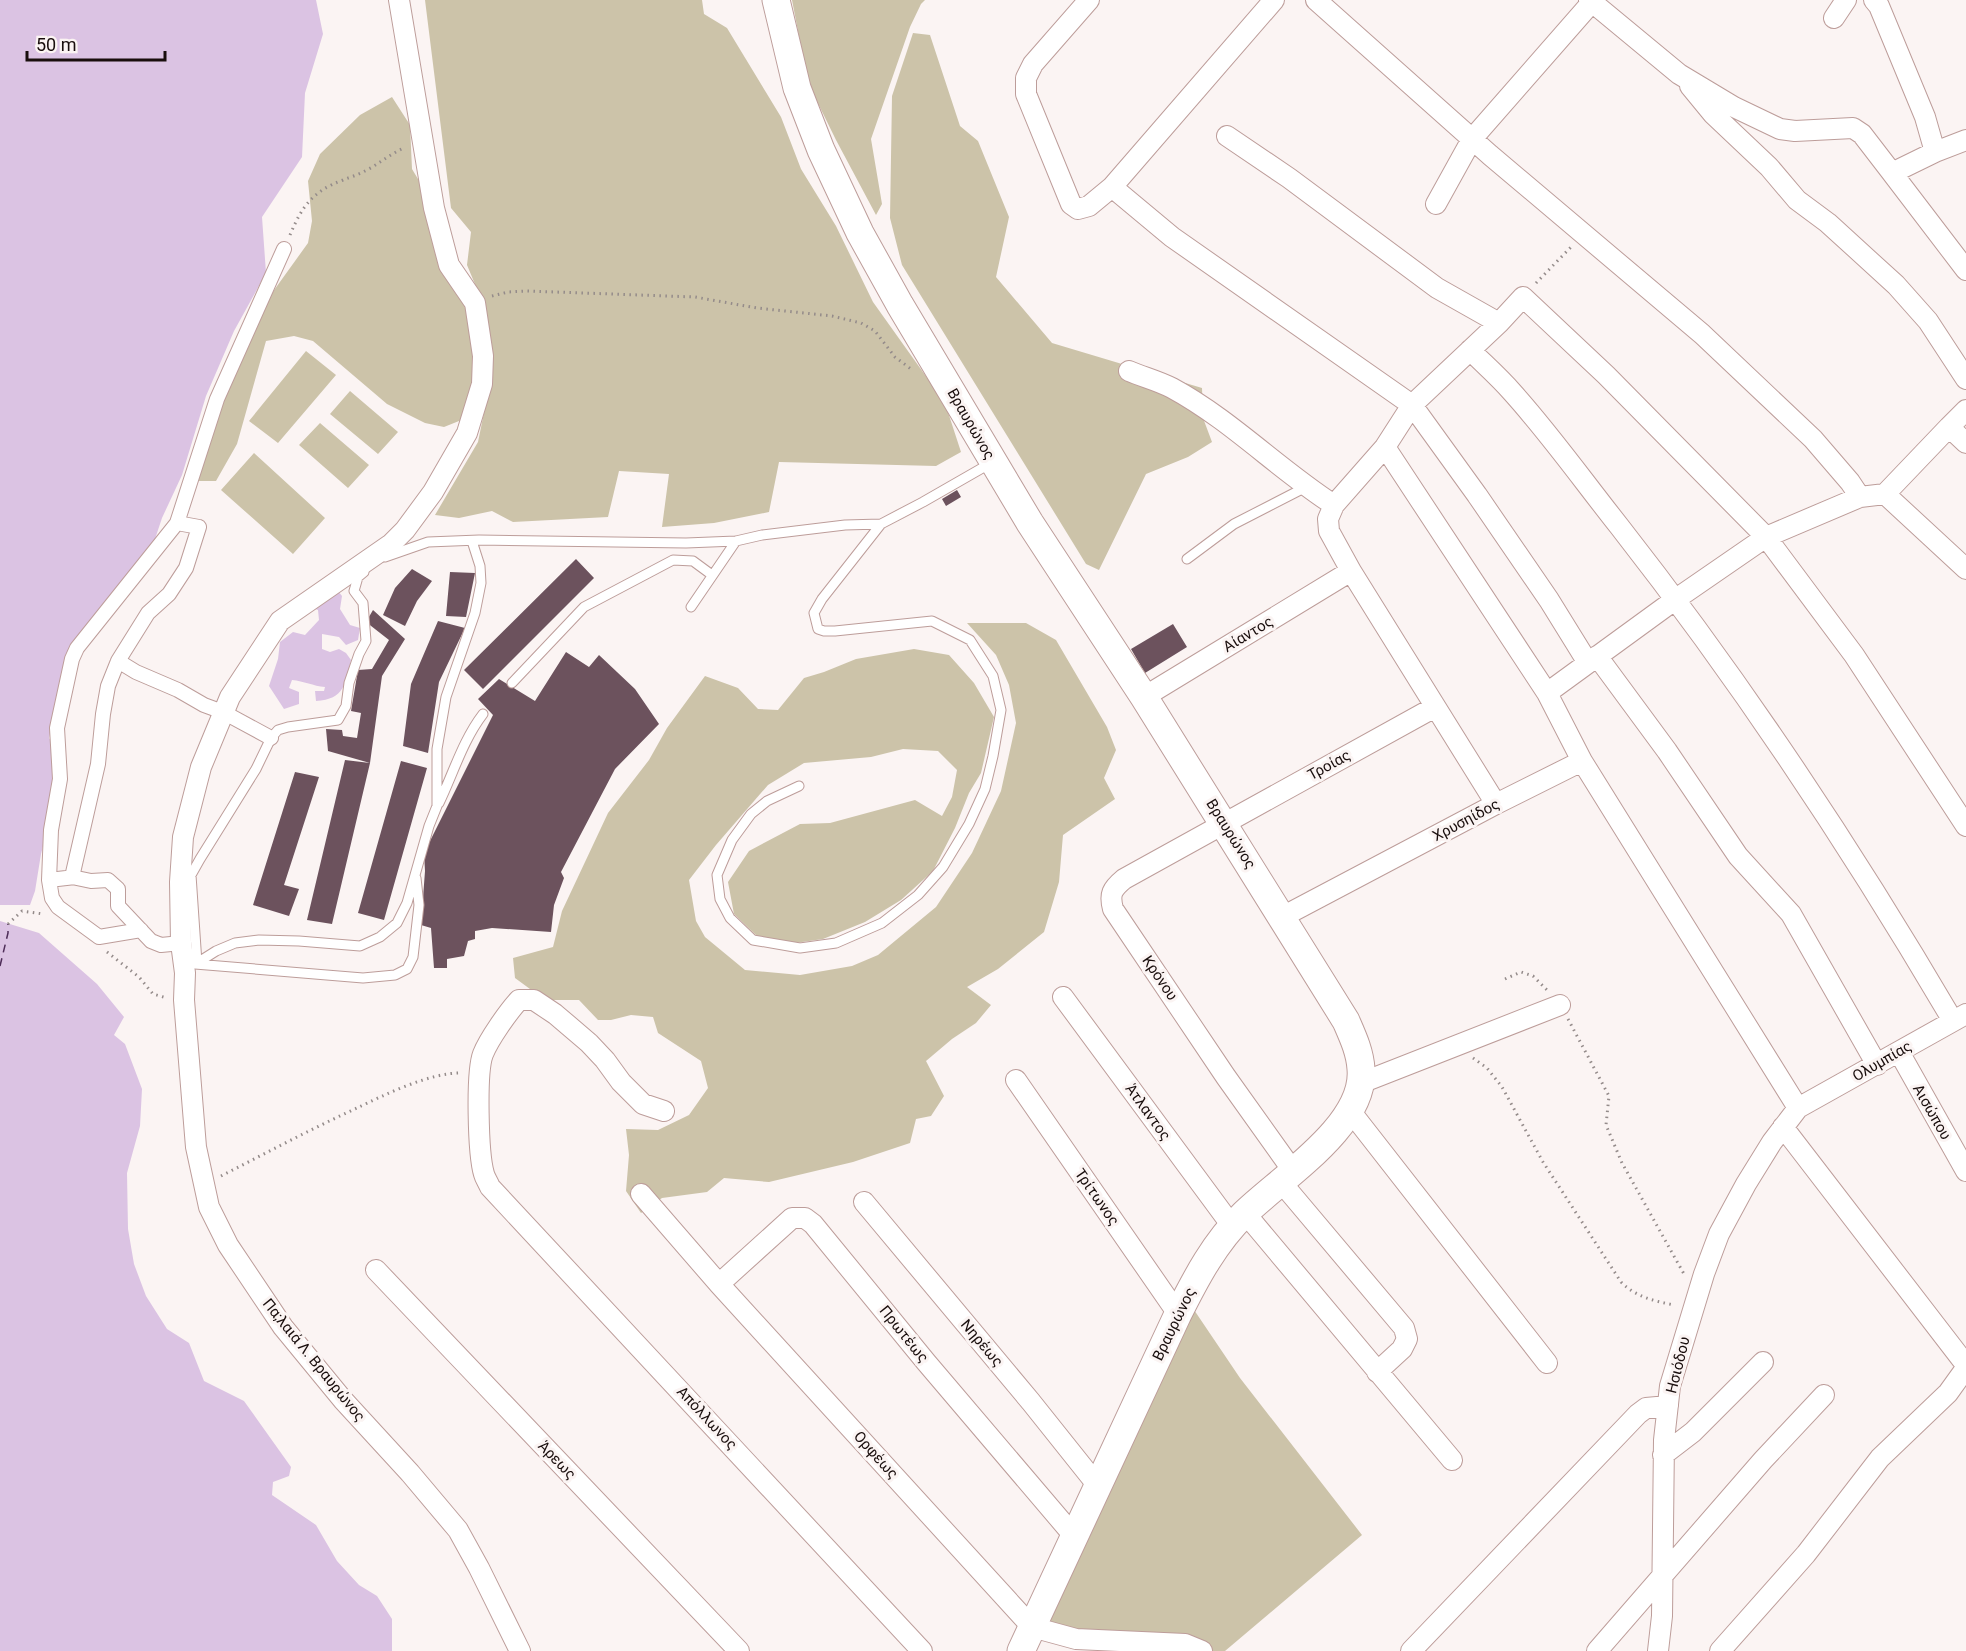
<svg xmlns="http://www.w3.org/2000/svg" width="1966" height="1651" viewBox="0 0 1966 1651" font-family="Roboto,sans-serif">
	<rect width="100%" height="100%" fill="#fbf4f3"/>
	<!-- green -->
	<path fill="#ccc3a9" d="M425,0H702L704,14L727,28L781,117L801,169L836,226L873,302L945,403L961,452L936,466L779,462L769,512L714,523L662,527L669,474L619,471L608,517L513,522L492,511L459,518L435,515L478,442L489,388L477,289L467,265L471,232L451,208Z
		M792,0H925L921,4L910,27L871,139L882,204L876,215L836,140L808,83Z
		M913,33L930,35L960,126L978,141L1009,217L996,277L1052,343L1202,388L1203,418L1212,442L1188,457L1146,474L1099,570L1086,564L902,265L890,218L892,96Z
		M392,97L410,125L412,169L421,184L469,304L479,352L464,419L444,427L425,423L387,404L313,341L294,336L266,341L237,444L216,481H199L194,454L272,293L308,243L312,221L308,181L320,154L360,115Z
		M306,351L336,375L278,443L249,421Z
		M350,391L398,432L378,454L330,414Z
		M320,423L369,465L348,488L299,445Z
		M254,453L325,518L293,554L221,490Z
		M967,623H1026L1056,640L1107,727L1116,750L1104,778L1115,799L1063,835L1059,882L1044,932L998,969L967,987L991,1005L976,1023L952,1039L926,1061L944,1096L931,1116L916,1119L910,1143L853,1162L769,1182L724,1178L707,1192L662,1198L641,1213L626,1191L629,1155L626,1129L658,1130L689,1115L708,1088L701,1061L658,1033L653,1017L631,1015L611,1020H598L579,1000H545L515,978L513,958L553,947L562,911L608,813L649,760L667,728L705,676L738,688L758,709L778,710L804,678L824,672L856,659L914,649L949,655L974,683L994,717L981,773L969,793L955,828L933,871L901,900L865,922L823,939L788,944L757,936L734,914L728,882L749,851L800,824L830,823L915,800L942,816L952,797L957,770L938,751L903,749L871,757L804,763L768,785L716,845L689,880L696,921L705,937L745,970L800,975L852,966L878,955L936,907L972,853L1001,791L1016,723L1009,685L996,655Z
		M1186,1298L1240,1378L1362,1535L1225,1651H1204L1032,1627Z"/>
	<!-- water -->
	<path fill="#dbc3e3" d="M0,0H316L323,34L305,93L302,157L262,217L266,273L234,331L206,396L182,475L162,518L152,548L70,651L49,738L58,752L57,791L41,854L35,891L30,905H0Z
		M338,591L342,596L340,609L350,625L360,628L358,640L346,645L339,637L322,634V649L330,652L339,649L346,653L351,660C345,684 345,699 316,701L315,691H324L325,687C313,686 304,681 292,680L289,688L299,692V704L284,709L269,686L278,659L280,642L293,632L305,635L319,620L318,610L310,607Z
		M0,921L39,933L97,984L124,1017L114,1035L125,1044L142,1089L140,1126L127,1173L128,1229L134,1264L146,1296L167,1329L189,1343L204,1381L244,1401L291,1467L289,1476L273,1482L272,1495L316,1525L337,1561L359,1585L377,1596L392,1619V1651H0Z"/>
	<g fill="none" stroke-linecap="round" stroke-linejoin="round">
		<!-- ferry -->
		<path stroke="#4e2d58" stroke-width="1.5" stroke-dasharray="8 6" stroke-linecap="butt" d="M0,966L8,933V924"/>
	</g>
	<!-- building -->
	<path fill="#6c525d" d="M957,490L961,497L946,506L942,499Z
		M576,559L594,578L483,689L464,670Z
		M412,569L432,581L417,601L405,626L383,615L395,588Z
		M450,572L475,573L466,617L446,616Z
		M373,610L405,639L382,676L370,763L328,751L326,729L342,730L343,736L357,738L361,713L351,711L358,670L372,669L389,640L366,622Z
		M438,621L465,628L439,682L428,753L403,746L411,684Z
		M1173,624L1187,647L1145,673L1131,649Z
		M566,652L589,667L599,655L635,689L659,724L615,769L561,872L564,878L554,905L551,932L492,928L475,931V939L468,941L464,956L447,959V968H434L431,928L421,925L425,871L424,853L493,715L478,699L499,679L535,701Z
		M345,760L370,763L332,924L307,920Z
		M401,761L427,768L384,920L358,913Z
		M295,772L319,777L284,885L299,889L289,916L253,905Z"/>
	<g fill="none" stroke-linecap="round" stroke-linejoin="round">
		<defs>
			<path id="service" d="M385,557L428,542L479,540L686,543L736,541L762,535L845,525L881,524L923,502L991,463
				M1187,559L1234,524L1306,487
				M364,572L358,577L354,591L363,603L366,641L359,654L349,683L346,706L338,720L288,727L278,730L271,738L256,769L200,859L191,875L197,963L216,951L235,943L259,940L299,941L360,946L380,937L397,923L407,903L429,826L437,806V749L446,697L475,613L481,583L480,566L472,541
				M691,607L736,541
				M512,683L584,607L673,560L693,561L712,575
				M799,786L767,801L751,814L732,840L717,875L720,899L730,918L753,940L800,948L836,943L882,923L918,895L943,867L969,824L985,789L993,756L1001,710L993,676L970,640L932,621L835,631H824L818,629L814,613L822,599L881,524
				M439,803C453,774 463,740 483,714
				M195,964L363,978L395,975L407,969L413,957L419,905L416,878"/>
			<path id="pedestrian" d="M118,661L148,613L169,594L186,568L199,527L177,523L217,399L284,249
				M75,877L49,880L51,830L60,779L57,728L72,659L77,648L177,523
				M49,880L52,898L58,907L99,937L141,930
				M181,943L161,945L151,941L118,906V889L108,880L91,881L72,877L98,764L103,714L108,686L118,661L136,672L178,690L204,705L223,712L271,738"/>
			<path id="minor" d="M399,0L434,208L449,265L475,303L483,356L482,384L467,433L433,492L405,530L391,544L280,621L230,697L201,767L183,837L180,882L181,943L185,973L184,1000L196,1147L209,1207L228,1245L283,1327L343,1400L410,1473L458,1530L479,1568L520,1651
				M1089,0L1033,64L1026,78V94L1071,204L1078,209L1089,206L1112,187
				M1274,0L1112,187L1172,237L1412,405L1477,495L1549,600L1588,663
				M1316,0L1490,155L1702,334L1813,439L1850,482L1860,497
				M1594,0L1592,2L1679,74L1734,107L1780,129L1795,131L1853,128L1862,134L1892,173L1935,152L1966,140
				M1874,0L1879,6L1925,117L1935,152
				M1834,18L1846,0
				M1690,86L1713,114L1769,167L1797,200L1828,223L1896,285L1928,321L1966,379
				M1227,136L1289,178L1437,288L1499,323
				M1892,173L1966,270
				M1436,204L1472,139L1592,2L1589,0
				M1470,350C1484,364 1499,377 1512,392C1550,434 1584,482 1619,526C1742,683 1852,849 1953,1021
				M1129,371C1143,377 1159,381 1172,388C1231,420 1278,469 1334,505
				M1949,427L1966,410
				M1385,447L1547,693L1676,599L1766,537L1854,655L1966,826
				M1885,494L1949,427L1966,443
				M1597,656L1667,751L1738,856L1791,914L1877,1065
				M1144,697L1351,571
				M1582,761L1798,1108
				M1496,804L1351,571L1329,531L1328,519L1334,505L1385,447L1412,405L1499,323L1523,297L1606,375L1766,537L1860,497L1885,494L1966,569
				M1282,917L1496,804L1582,761L1547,693
				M1063,997L1232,1226
				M1899,1052L1966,1171
				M1016,1080L1178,1314
				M1361,1083L1560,1005
				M664,1111L643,1104L621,1082L605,1060L589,1043L555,1014L534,1000H519C508,1012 489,1039 483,1054C476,1072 478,1154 484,1174C485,1178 488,1182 490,1187L922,1651
				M1351,1112L1547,1363
				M1783,1127L1966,1365
				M1293,1171L1226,1077L1113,909C1109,894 1112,889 1124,879L1435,707
				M1281,1182L1404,1328L1407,1339L1402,1349L1377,1372
				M641,1194L719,1284L1032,1627L1076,1639L1185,1644L1202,1651
				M864,1202L1031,1402L1098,1486
				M1245,1213L1452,1460
				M376,1270L739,1651
				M719,1284L792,1218H805L813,1224L926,1362L1074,1536
				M1663,1455L1693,1432L1763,1362
				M1411,1651L1638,1414L1646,1408L1668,1406
				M1597,1651L1763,1460L1824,1395
				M1658,1651L1662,1616L1664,1440L1670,1386L1704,1274L1719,1234L1746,1184L1772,1142L1798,1108L1966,1014
				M1720,1651L1806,1554L1880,1458L1948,1393L1966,1368"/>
			<path id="secondary" d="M776,0L797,88L821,150L860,233L900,305L1030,523L1144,697L1346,1021C1353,1037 1360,1052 1361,1069C1366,1125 1281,1178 1244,1214C1215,1242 1196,1278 1178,1314L1021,1651"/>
		</defs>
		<!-- service casing -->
		<use href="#service" stroke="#bd9d9a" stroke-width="11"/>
		<!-- pedestrian casing -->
		<use href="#pedestrian" stroke="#bd9d9a" stroke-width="16"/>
		<!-- minor casing -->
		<use href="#minor" stroke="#bd9d9a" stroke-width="22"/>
		<!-- secondary casing -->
		<use href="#secondary" stroke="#bd9d9a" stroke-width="29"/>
		<!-- path -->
		<path stroke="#948b8a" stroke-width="3" stroke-dasharray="1.5 4.5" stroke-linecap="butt" d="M290,235C302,206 313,191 343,180C350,177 358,175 365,171C379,164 390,154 404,148
			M1536,283L1571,247
			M492,296L508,292L527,291L695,297L757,308L832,316L861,323L875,331L895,357L911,369
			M8,924L22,911L43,914
			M107,952L139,977L153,994L167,998
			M1505,979L1521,972L1533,976L1547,990
			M1568,1019L1609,1096L1606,1125L1622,1163L1684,1274
			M1473,1058L1487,1068L1502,1087L1543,1162L1621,1282C1636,1297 1654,1301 1674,1305
			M221,1176C266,1153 311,1129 357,1108C384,1095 431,1072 462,1073"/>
		<!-- service -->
		<use href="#service" stroke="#fff" stroke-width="9"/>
		<!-- pedestrian -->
		<use href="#pedestrian" stroke="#fff" stroke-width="14"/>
		<!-- minor -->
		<use href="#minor" stroke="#fff" stroke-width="20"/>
		<!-- secondary -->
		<use href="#secondary" stroke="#fff" stroke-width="27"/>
	</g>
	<g text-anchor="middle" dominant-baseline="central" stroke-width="6" stroke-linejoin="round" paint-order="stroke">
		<!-- street labels -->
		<g font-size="15" fill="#190e0d" stroke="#fbf4f3">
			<text transform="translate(971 424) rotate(60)">Βραυρώνος</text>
			<text transform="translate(1248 634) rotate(-31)">Αίαντος</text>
			<text transform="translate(1329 765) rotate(-29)">Τροίας</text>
			<text transform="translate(1466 820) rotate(-28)">Χρυσηίδος</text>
			<text transform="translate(1231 834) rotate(58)">Βραυρώνος</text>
			<text transform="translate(1160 978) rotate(56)">Κρόνου</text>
			<text transform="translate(1882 1061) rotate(-30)">Ολυμπίας</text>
			<text transform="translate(1148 1112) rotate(54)">Άτλαντος</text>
			<text transform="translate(1932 1112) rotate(60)">Αισώπου</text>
			<text transform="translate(1097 1197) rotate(55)">Τρίτωνος</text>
			<text transform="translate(1174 1324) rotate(-64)">Βραυρώνος</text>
			<text transform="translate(904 1334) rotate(51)">Πρωτέως</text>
			<text transform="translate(982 1343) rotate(50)">Νηρέως</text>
			<text transform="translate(314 1360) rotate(51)">Πα;λαιά Λ. Βραυρώνος</text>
			<text transform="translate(1678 1365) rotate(-76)">Ησιόδου</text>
			<text transform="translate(707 1418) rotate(47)">Απόλλωνος</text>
			<text transform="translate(876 1455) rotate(48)">Ορφέως</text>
			<text transform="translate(557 1460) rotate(46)">Άρεως</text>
		</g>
	</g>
	<!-- scale -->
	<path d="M27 51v9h138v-9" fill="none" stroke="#190e0d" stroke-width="3"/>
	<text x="36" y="51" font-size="18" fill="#190e0d" stroke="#fbf4f3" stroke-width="4.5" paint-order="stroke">50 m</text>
</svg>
